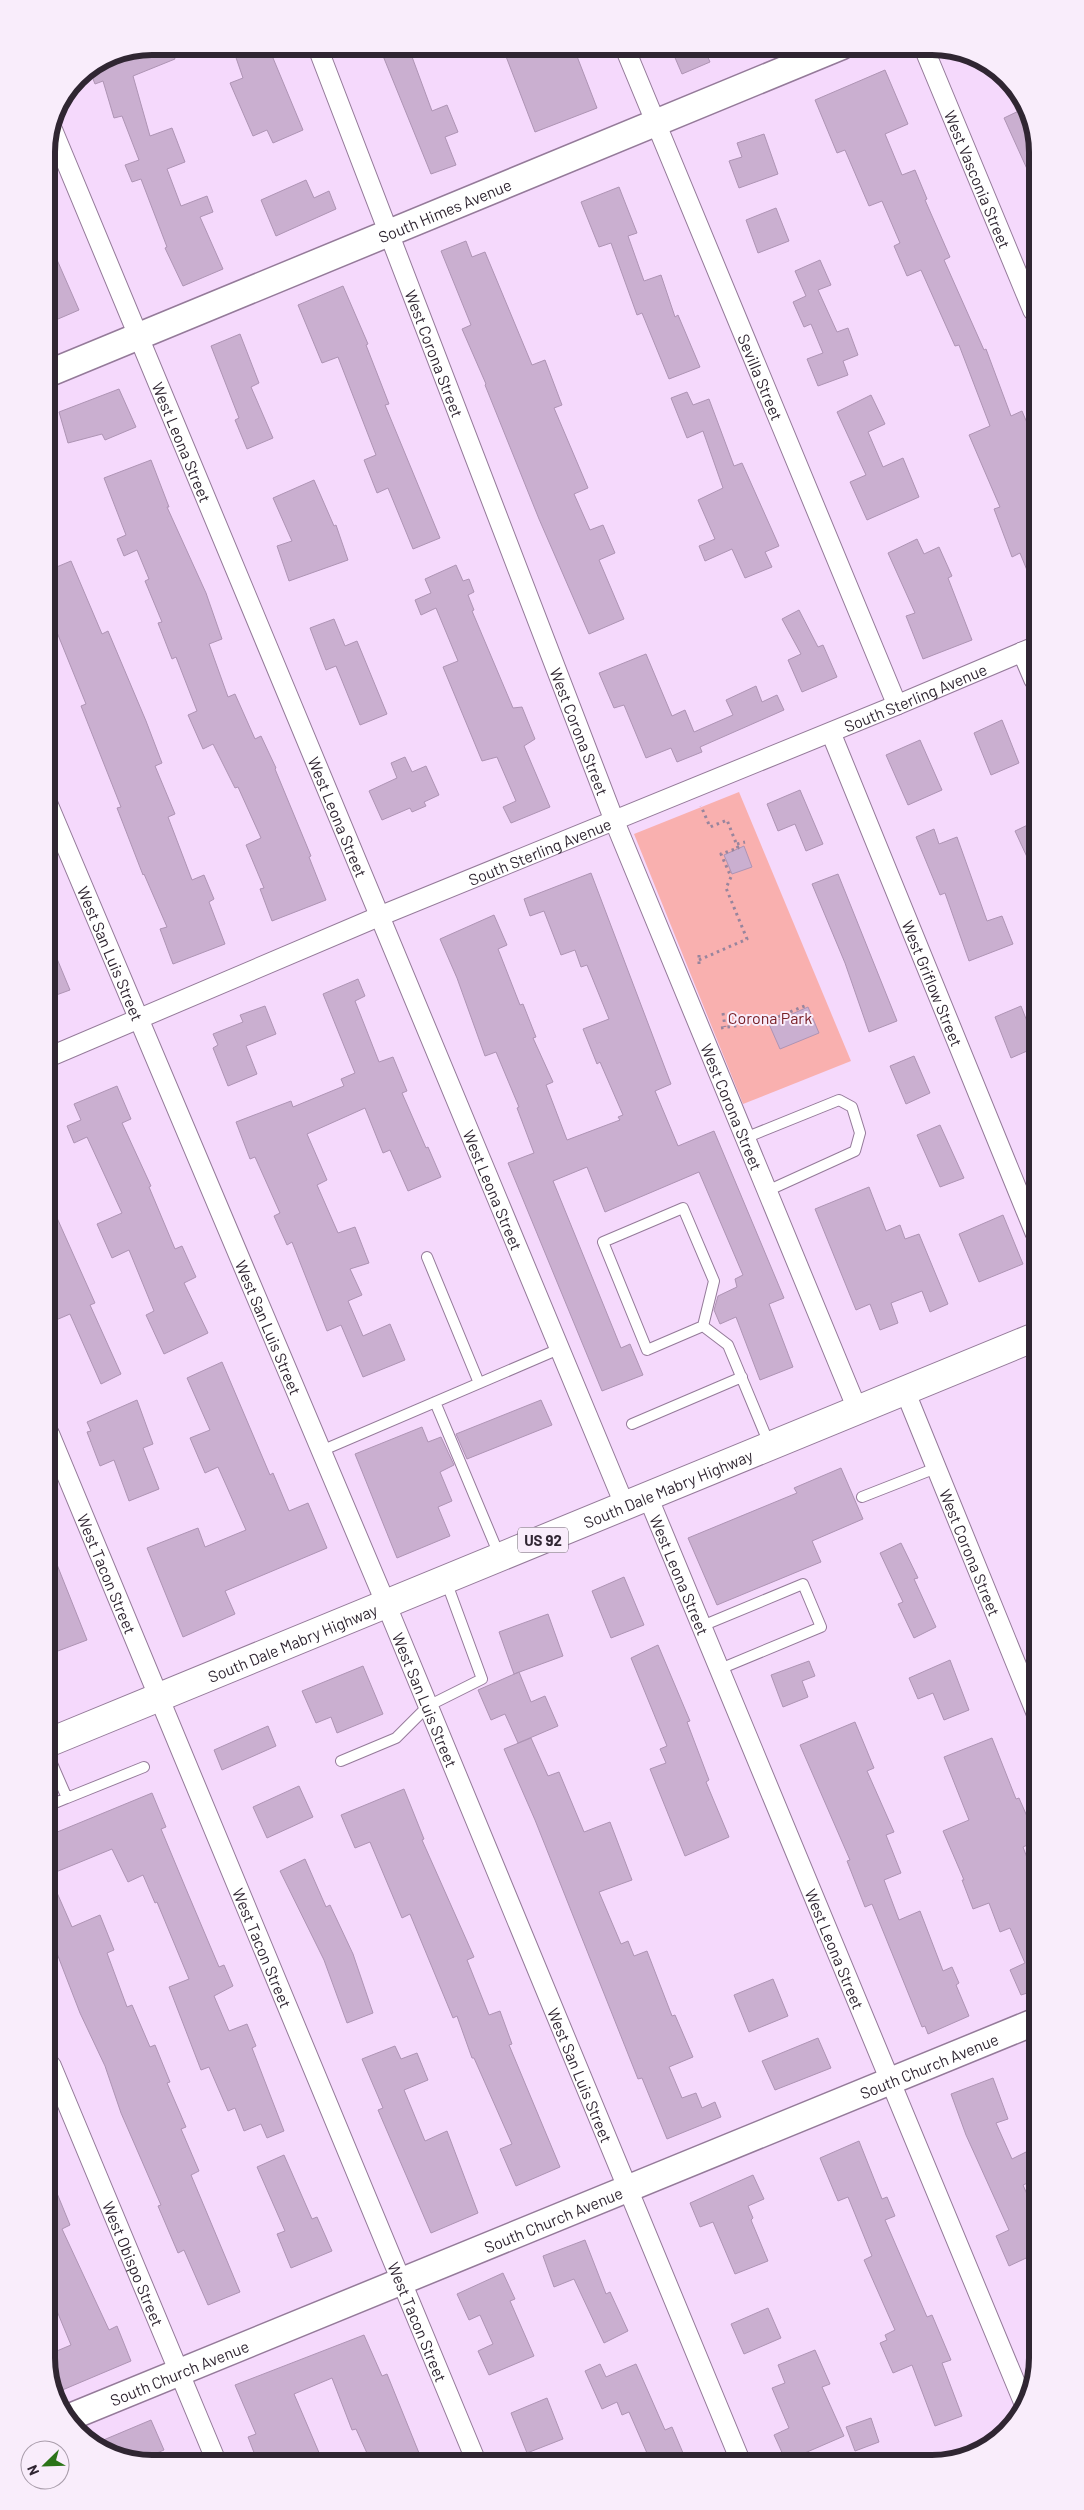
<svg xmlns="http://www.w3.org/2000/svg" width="1084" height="2510" viewBox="0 0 1084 2510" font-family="Barlow,sans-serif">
	<rect width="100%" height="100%" fill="#f5d9fc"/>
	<!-- green -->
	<path fill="#f9b0af" d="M739,792L851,1061L743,1104L634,834Z"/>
	<!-- building -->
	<path fill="#caafd0" stroke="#ae94b4" d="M153,46H170L175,59L133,76L150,136L172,128L185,162L167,169L181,206L207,196L213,212L200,217L223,269L183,286L165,248L167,247L141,179L132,182L125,165L139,160L122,116L114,118L103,81L95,84L89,69L112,54L136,50L137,53Z
		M232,46H268L303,130L273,143L267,130L253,136L230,83L243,78Z
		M379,46H408L432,111L447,105L458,132L445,137L456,165L431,174Z
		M502,46H573L597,108L535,132Z
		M670,46H703L710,62L682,74Z
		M885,70L908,124L885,134L902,175L915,170L927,199L925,200L950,257L944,260L984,350L986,349L1011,416L1022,411L1033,437V585L1020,553L1012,557L994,509L1000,507L969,435L990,426L959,345L955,346L921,270L907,276L894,246L900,243L882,201L869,206L845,150L837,153L815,100Z
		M1025,108L1032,119V180L1004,118Z
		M764,134L778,174L739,188L729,161L742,157L737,143Z
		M306,180L314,198L329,191L336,209L276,236L261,200Z
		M619,187L637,233L628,236L644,281L661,275L675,317L678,315L700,367L669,379L642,313L637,315L611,243L599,247L581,202Z
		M776,208L789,241L758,253L746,220Z
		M47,237L79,310L51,322L47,312Z
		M466,241L472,257L485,252L532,365L545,360L562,405L554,408L588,488L574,494L590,530L603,525L615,553L599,560L624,619L589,634L539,519L485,385L486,384L462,329L471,325L441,251Z
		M820,260L831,285L818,290L837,332L848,328L858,355L843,361L848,375L818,386L807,359L823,353L811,324L804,327L793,302L806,296L795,271Z
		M343,286L368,344L366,345L389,404L385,405L440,538L413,549L388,488L377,493L364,460L376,455L338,357L322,363L298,305Z
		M240,334L259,383L251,387L273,438L247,449L235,420L239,418L211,346Z
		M119,389L136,427L105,440L102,434L68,443L59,412Z
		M687,392L693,405L709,399L734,466L742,463L779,546L765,552L772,567L745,578L732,549L705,561L699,546L715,539L698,500L723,488L703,431L687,438L671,398Z
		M871,395L885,424L868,432L883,467L903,458L919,497L867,520L850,482L866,475L837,412Z
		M151,460L169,507H167L206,593L222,639L209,644L228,697L235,694L255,739L261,736L276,768L275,769L311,856L309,857L326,900L272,921L260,889L264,888L246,845L261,838L238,787L235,788L213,744L203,749L188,715L197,711L176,657L172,659L158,623L162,622L145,581L149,579L137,550L124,556L117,539L126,535L104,478Z
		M314,480L334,526L336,525L348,560L289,581L277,546L292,541L273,498Z
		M917,539L924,554L939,547L952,576L948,578L972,640L923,659L906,616L915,613L888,553Z
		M71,561L102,634L108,631L146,721L162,763L155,766L175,814L168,817L192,880L204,875L214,899L209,902L225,944L173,964L160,929L167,927L144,874L143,875L117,808L121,807L81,706L86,704L54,625L48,628L47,571Z
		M456,565L463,581L469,579L474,592L468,595L474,610L472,611L513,708L522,707L535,739L524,746L550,807L511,823L503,807L516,801L497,757L482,761L443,667L458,661L436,608L421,615L415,600L431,593L425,579Z
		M799,610L818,647L823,645L837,677L802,692L788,660L801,654L782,619Z
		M334,619L345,646L357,641L387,714L360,725L336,666L326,670L310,628Z
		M646,654L672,716L685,710L694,732L733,715L726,700L756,686L762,702L777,695L784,710L700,747L702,752L677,762L671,748L646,758L624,705L614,708L599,673Z
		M1002,720L1019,763L991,775L974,733Z
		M920,740L942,790L908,805L886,755Z
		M405,757L412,772L426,766L439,795L424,802L426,806L412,812L410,808L382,820L369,791L397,778L391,763Z
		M800,790L823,844L806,851L795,824L778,831L767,804Z
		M1034,822V872L1015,831Z
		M934,829L939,844L957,837L987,921L1002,916L1013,944L969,961L945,893L940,895L916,837Z
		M744,846L752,867L732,874L724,855Z
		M591,873L671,1084L655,1091L678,1146L714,1131L784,1298L769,1304L793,1367L760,1380L736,1317L720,1324L714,1310L718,1296L737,1287L735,1279L743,1275L699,1172L605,1212L587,1167L553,1181L621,1348L630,1344L643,1375L602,1391L508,1163L534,1153L517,1108L519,1107L496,1052L485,1056L457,978L440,939L494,915L507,945L498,949L520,1005L523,1004L536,1037L533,1038L553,1082L546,1085L567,1140L620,1120L618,1117L623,1115L600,1062L597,1064L583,1029L609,1019L587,965L581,967L575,950L561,955L544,911L530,916L524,899Z
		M838,874L897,1021L869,1032L845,963L812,884Z
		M48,937L70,990L48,998Z
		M358,979L365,996L355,1001L379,1062L393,1057L407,1091L402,1093L426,1148L428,1147L441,1177L408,1191L390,1150L383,1153L365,1108L307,1134L327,1180L317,1185L338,1233L355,1227L369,1263L350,1269L362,1295L348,1301L363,1336L390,1324L405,1360L363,1377L341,1325L327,1331L292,1242L287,1245L274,1216L280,1213L255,1157L250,1159L236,1122L291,1101L293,1107L344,1086L341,1079L355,1073L323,994Z
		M265,1006L276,1034L246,1046L257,1074L228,1086L213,1048L218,1045L213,1034L243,1022L240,1015Z
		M1021,1006L1034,1039V1048L1011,1058L995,1017Z
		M808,1007L819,1033L780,1049L769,1024Z
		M914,1056L930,1093L906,1104L890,1066Z
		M117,1086L131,1119L122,1123L151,1186L149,1187L175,1249L182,1246L196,1277L184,1283L208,1333L164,1354L146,1315L154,1311L129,1250L112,1258L97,1224L122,1213L87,1137L74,1143L67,1126L81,1120L74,1104Z
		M940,1125L964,1178L940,1187L917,1135Z
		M869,1187L886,1231L900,1225L905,1239L919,1234L948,1304L930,1312L922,1291L891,1303L898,1323L880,1330L870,1304L856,1310L815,1209Z
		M49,1200L95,1303L90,1305L121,1374L101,1384L70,1314L49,1323Z
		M1003,1215L1023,1264L979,1282L959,1234Z
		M222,1362L270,1475L273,1473L289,1511L308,1503L327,1548L225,1591L235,1614L183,1637L147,1548L198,1528L205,1547L246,1530L218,1467L205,1473L190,1438L210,1430L187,1378Z
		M137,1400L153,1444L143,1448L159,1489L129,1501L114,1460L100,1466L87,1432L91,1431L87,1422Z
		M541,1400L552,1425L467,1459L456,1434Z
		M422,1427L428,1442L441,1437L454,1465L440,1472L452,1501L438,1507L450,1536L397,1558L355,1454Z
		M841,1468L863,1519L812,1541L821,1562L717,1605L688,1538L797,1493L794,1488Z
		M901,1543L918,1578L914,1579L936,1627L914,1638L898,1604L903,1602L880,1553Z
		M50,1547L87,1640L50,1654Z
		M624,1577L644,1625L611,1638L592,1591Z
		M548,1614L563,1656L514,1674L499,1632Z
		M658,1645L690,1721L687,1722L709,1780L706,1782L729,1837L685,1856L650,1769L666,1763L660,1749L667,1746L631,1658Z
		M950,1660L969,1710L944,1720L933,1693L918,1699L909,1678Z
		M809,1661L815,1676L802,1681L808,1697L783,1707L771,1675Z
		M363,1666L383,1714L337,1733L331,1717L316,1723L302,1691Z
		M519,1672L531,1702L545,1696L558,1726L518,1743L505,1714L491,1720L478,1690Z
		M855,1722L874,1768L867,1771L894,1832L886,1835L901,1873L884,1880L899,1920L920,1911L943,1971L952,1967L959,1983L956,1985L969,2016L928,2034L925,2026L922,2027L872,1904L865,1907L847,1861L850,1860L800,1745Z
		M268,1726L276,1746L222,1770L214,1750Z
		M531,1738L548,1776L559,1772L584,1832L610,1822L632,1880L599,1892L621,1944L628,1941L634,1956L647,1951L672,2016L675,2015L693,2057L669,2067L682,2098L696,2093L702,2108L715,2102L721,2117L667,2139L642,2078L638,2079L535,1820L504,1749Z
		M992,1738L1016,1799L1019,1798L1036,1837V1841L1023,1847L1037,1884V1990L1021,1995L1010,1970L1025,1963L1010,1928L1000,1932L989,1903L973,1909L962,1880H964L943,1831L969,1820L944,1757Z
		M299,1786L313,1817L267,1838L253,1807Z
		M404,1789L424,1839L422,1840L474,1957L467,1960L489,2015L500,2011L512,2044L509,2045L560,2167L516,2186L500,2149L512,2144L474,2058H472L457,2016L453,2018L410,1914L402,1918L370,1842L355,1848L341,1815Z
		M152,1793L166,1827L161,1829L186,1889L219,1967L224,1965L233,1986L214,1996L229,2031L247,2024L256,2046L252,2048L284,2131L267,2138L261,2124L244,2131L235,2108L228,2111L209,2067L201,2070L169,1987L189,1979L157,1902L155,1903L143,1875L128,1882L112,1849L51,1874L50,1835Z
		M305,1859L326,1907L330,1905L353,1954L373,2013L347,2023L324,1960L280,1871Z
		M51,1879L72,1927L100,1915L114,1950L107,1953L127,2007L132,2005L150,2047L155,2045L170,2082L167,2083L186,2127L181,2129L199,2171L191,2175L240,2292L208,2305L184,2250L178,2253L158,2206L161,2205L121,2113L105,2066L80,2013L51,1938Z
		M773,1979L788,2016L749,2032L734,1995Z
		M818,2038L831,2068L775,2090L762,2061Z
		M395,2046L401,2059L417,2053L428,2080L404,2090L425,2141L447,2131L478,2213L431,2233L378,2110L383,2108L362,2059Z
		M993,2078L1008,2119L996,2123L1012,2159L1026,2152L1037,2179L1023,2185L1037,2217V2253L1009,2266L996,2236L1009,2230L966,2135L951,2094Z
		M859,2141L882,2199L887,2197L895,2216L885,2220L927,2317L932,2315L951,2360L942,2363L962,2416L935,2426L912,2365L893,2373L880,2343L887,2340L885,2335L895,2330L864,2260L872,2256L848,2197L838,2201L820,2158Z
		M284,2155L312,2219L317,2217L332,2251L291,2268L277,2234L285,2231L257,2167Z
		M753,2175L764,2199L748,2206L753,2218L751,2220L768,2261L735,2274L713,2222L700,2227L690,2203Z
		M52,2181L70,2225L62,2229L109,2330L117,2326L131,2361L60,2391L52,2371V2353L71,2345L52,2299Z
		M585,2240L606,2294L610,2292L628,2331L604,2343L574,2279L554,2287L543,2256Z
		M503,2273L515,2299L510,2301L534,2356L489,2375L478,2351L493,2344L480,2315L469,2320L457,2294Z
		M768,2308L781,2338L744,2354L731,2324Z
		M364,2335L382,2376L387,2374L419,2453L399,2462H371L356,2429L352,2430L332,2378L294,2394L323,2462L258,2463L248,2437L256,2434L235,2385Z
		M815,2350L830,2384L822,2387L844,2436L791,2459H785L774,2435L789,2428L772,2388L785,2383L778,2365Z
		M600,2364L606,2377L636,2364L665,2430L672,2427L686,2460H650L629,2412L622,2415L617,2402L602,2409L585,2371Z
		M547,2398L563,2439L527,2453L511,2413Z
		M871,2418L879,2442L855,2451L846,2427Z
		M151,2420L164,2450L138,2461L94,2444Z"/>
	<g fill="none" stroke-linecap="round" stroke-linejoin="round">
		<defs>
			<path id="lane" d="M745,1138L839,1100L852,1107L860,1133L855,1151L767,1191
				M427,1257L479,1383
				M703,1326L714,1281L683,1208L603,1242L647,1350L703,1326L728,1345L770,1446
				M435,1402L500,1557
				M632,1424L742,1377
				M321,1451L559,1349
				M862,1497L936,1468
				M702,1626L803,1584L821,1627L720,1669
				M50,1759L67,1798L144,1767
				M341,1761L396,1738L428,1706L482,1679L446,1581
				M50,1805L67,1798"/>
			<g id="street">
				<path id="s1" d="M317,46L614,820L858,1411"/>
				<path id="s2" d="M624,46L897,705"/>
				<path id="s3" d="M923,46L1033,311"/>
				<path id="s4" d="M51,126L625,1506"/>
				<path d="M1022,652L1034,680"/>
				<path id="s5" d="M831,733L1035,1233"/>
				<path id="s6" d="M48,804L386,1604L740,2460"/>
				<path id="s7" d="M49,1057L380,916L897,705L1034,647"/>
				<path id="s8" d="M905,1391L1036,1713"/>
				<path id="s9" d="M50,1435L476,2461"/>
				<path id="s10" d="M648,1497L1023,2401"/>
				<path id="s11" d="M51,2065L217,2463"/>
			</g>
			<g id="secondary">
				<path id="s12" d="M47,374L842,46"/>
				<path id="s13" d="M70,2417L1037,2021"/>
			</g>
			<g id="primary">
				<path id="s14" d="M50,1742L1035,1337"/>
			</g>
		</defs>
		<!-- lane casing -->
		<use href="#lane" stroke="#947a99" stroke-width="12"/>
		<!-- street casing -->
		<use href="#street" stroke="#947a99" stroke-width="21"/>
		<!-- secondary casing -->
		<use href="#secondary" stroke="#947a99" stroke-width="29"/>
		<!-- primary casing -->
		<use href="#primary" stroke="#947a99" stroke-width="30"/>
		<!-- path -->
		<path stroke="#98859d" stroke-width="3" stroke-dasharray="2.5 4" stroke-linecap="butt" d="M737,844L745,842
			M699,960L747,939L726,888L731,877L721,854L738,848L727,820L710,827L701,806
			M699,964V953
			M723,1013L725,1027
			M721,1028L768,1021L807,1005"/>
		<!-- lane -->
		<use href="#lane" stroke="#fff" stroke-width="10"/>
		<!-- street -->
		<use href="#street" stroke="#fff" stroke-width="19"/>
		<!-- secondary -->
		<use href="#secondary" stroke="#fff" stroke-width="26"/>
		<!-- primary -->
		<use href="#primary" stroke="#fff" stroke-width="28"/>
	</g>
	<g text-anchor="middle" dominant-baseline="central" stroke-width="4" stroke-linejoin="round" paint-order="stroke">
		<!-- shield labels -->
		<rect fill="#f9edfb" stroke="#6c626e" stroke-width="1" x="518" y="1527.5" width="50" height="25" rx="4"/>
		<g font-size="15" font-weight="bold" fill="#302632">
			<text x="543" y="1540">US 92</text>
		</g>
		<!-- street labels -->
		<g font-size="16" fill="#302632" stroke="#f9edfb">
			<text stroke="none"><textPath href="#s3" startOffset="144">West Vasconia Street</textPath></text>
			<text stroke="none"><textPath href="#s12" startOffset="430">South Himes Avenue</textPath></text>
			<text stroke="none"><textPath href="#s1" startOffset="329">West Corona Street</textPath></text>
			<text stroke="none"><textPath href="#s2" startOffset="358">Sevilla Street</textPath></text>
			<text stroke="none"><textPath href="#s4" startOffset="342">West Leona Street</textPath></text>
			<text stroke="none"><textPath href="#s7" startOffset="938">South Sterling Avenue</textPath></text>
			<text stroke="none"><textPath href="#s1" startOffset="734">West Corona Street</textPath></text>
			<text stroke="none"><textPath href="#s4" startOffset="748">West Leona Street</textPath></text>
			<text stroke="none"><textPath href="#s7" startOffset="532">South Sterling Avenue</textPath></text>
			<text stroke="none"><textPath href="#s6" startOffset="162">West San Luis Street</textPath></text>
			<text stroke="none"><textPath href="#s5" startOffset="270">West Griflow Street</textPath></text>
			<text stroke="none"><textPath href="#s1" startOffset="1139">West Corona Street</textPath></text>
			<text stroke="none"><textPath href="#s4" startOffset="1152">West Leona Street</textPath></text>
			<text stroke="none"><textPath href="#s6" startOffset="568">West San Luis Street</textPath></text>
			<text stroke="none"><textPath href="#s14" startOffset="668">South Dale Mabry Highway</textPath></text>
			<text stroke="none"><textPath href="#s8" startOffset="174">West Corona Street</textPath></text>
			<text stroke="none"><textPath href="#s9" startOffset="150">West Tacon Street</textPath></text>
			<text stroke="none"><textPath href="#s10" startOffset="84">West Leona Street</textPath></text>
			<text stroke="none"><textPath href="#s14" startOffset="262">South Dale Mabry Highway</textPath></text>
			<text stroke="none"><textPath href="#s6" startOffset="972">West San Luis Street</textPath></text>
			<text stroke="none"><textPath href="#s9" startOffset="555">West Tacon Street</textPath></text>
			<text stroke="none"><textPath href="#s10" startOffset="489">West Leona Street</textPath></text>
			<text stroke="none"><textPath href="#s13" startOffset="928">South Church Avenue</textPath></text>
			<text stroke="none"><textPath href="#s6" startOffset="1378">West San Luis Street</textPath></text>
			<text stroke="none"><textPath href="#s13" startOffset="522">South Church Avenue</textPath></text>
			<text stroke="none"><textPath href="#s11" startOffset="215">West Obispo Street</textPath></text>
			<text stroke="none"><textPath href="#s9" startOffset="960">West Tacon Street</textPath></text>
			<text stroke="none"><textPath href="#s13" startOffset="118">South Church Avenue</textPath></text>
		</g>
		<!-- park labels -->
		<g font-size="16" fill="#792128" stroke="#f9edfb">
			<text x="770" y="1017">Corona Park</text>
		</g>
	</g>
	<!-- crop -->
	<path d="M0 0H1084V2510H0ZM152 55H932A97 97 0 0 1 1029 152V2358A97 97 0 0 1 932 2455H152A97 97 0 0 1 55 2358V152A97 97 0 0 1 152 55Z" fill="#f9edfb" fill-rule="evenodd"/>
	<path fill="none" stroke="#302632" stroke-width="6" d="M152 55H932A97 97 0 0 1 1029 152V2358A97 97 0 0 1 932 2455H152A97 97 0 0 1 55 2358V152A97 97 0 0 1 152 55Z"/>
	<!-- north arrow -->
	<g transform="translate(45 2465) rotate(247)"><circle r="24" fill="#f9edfb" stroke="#a99dab"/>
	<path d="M0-4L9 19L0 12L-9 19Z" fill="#2b7418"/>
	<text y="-8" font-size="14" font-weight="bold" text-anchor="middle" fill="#302632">N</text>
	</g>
</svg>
